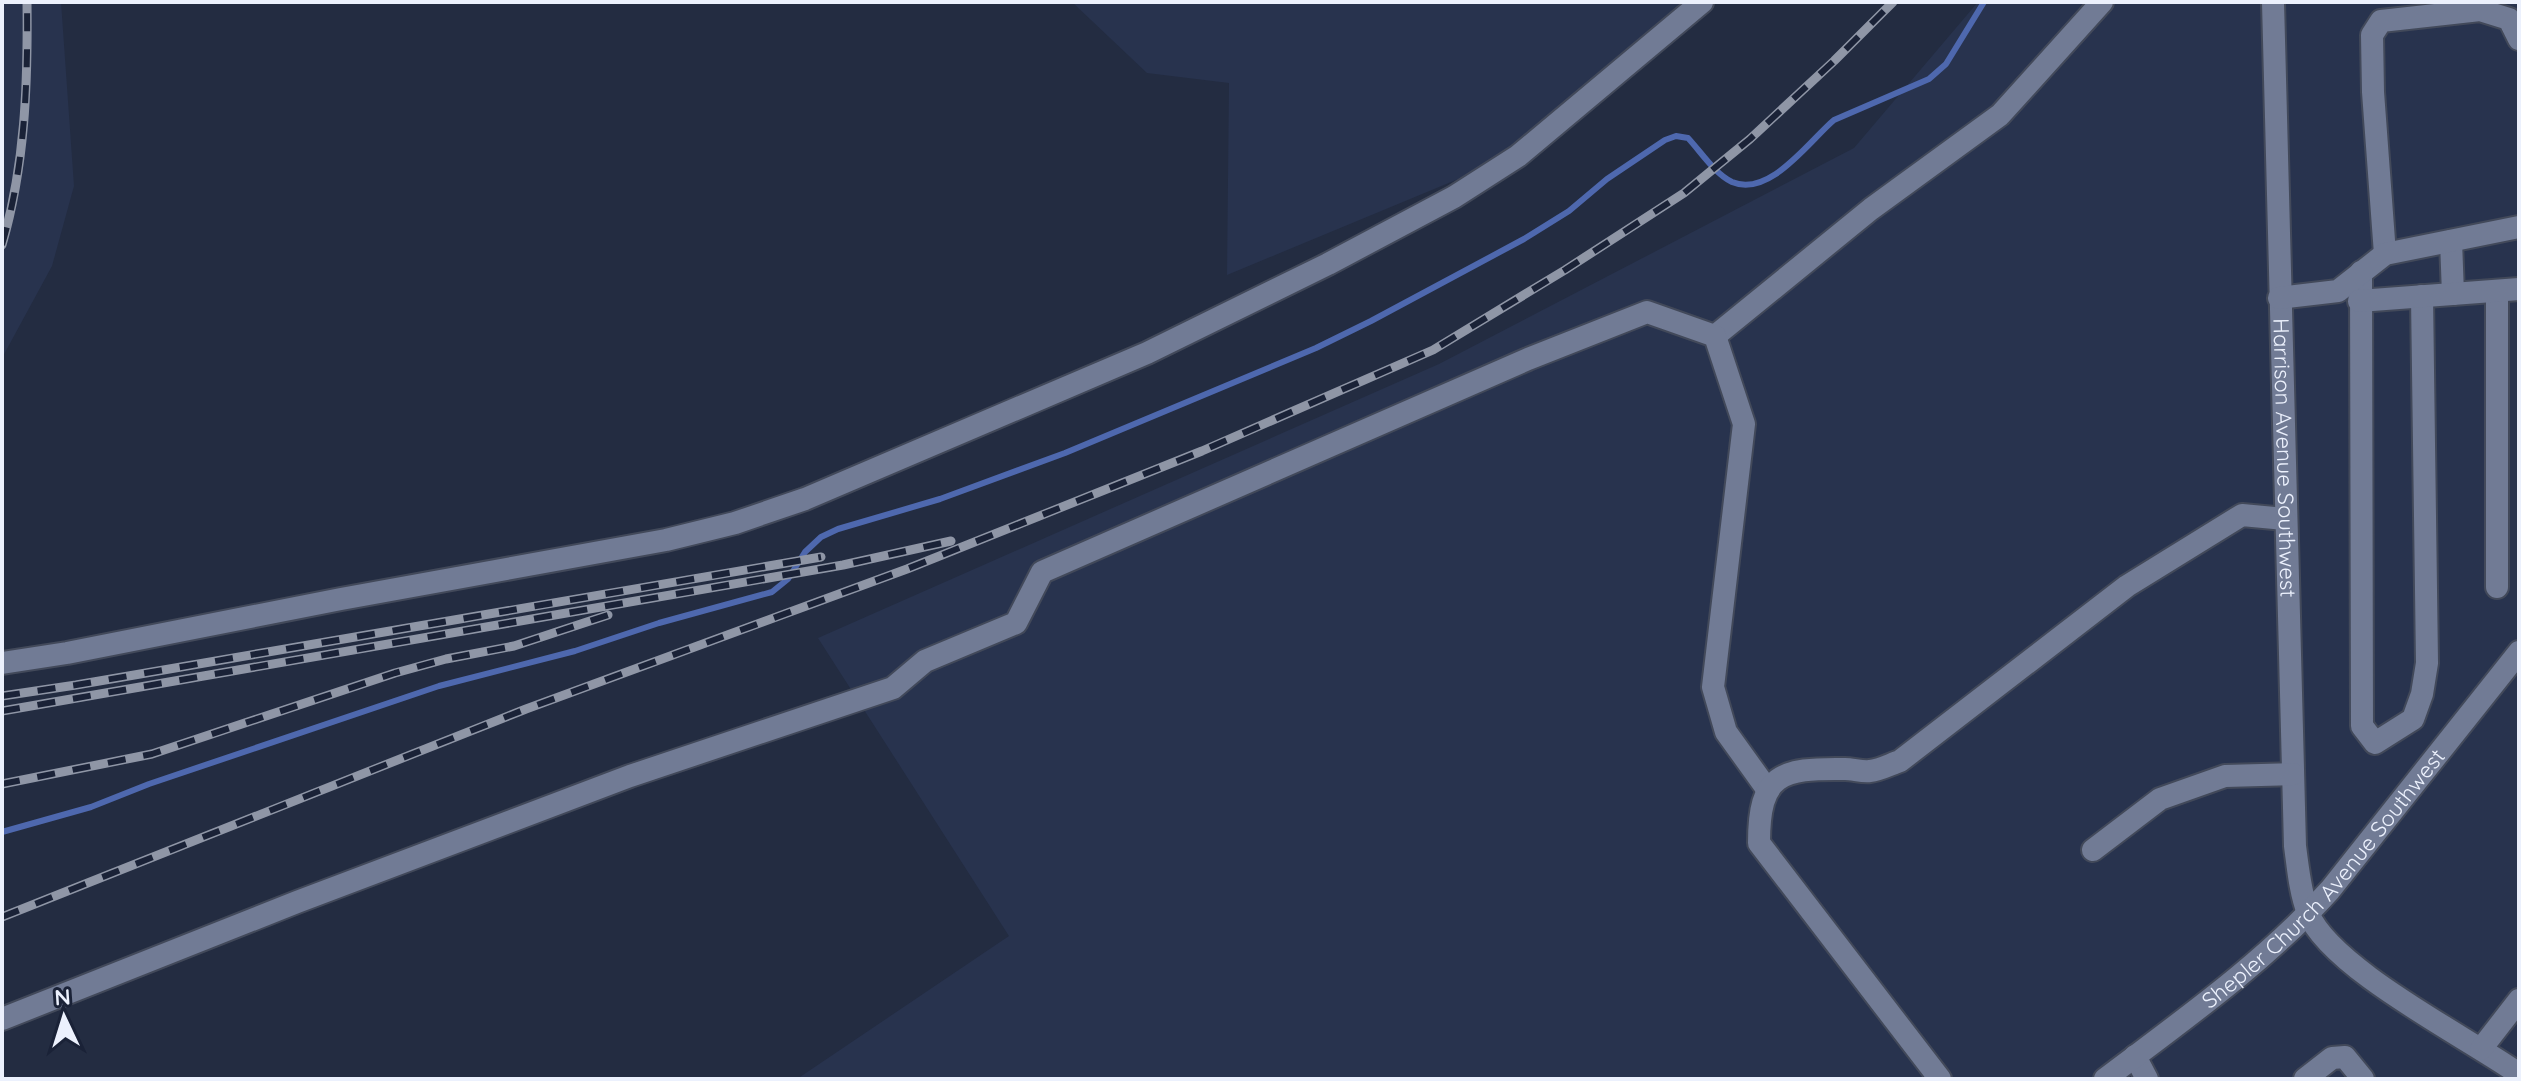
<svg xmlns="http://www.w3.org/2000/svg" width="2521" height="1081" viewBox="0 0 2521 1081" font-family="Quicksand,sans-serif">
	<rect width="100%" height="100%" fill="#232c41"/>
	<!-- built -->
	<path fill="#28334e" d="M2,2H61L74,186L52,266L2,358Z
		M1072,2H1682L1504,160L1227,275L1229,83L1147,73Z
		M1978,2H2519V1079H797L1009,936L818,638L1439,364L1854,148Z"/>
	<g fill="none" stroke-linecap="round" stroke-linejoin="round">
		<!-- stream -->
		<path stroke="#4e68ae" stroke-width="6" d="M2,832L91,807L149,784L439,686L575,651L659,623L772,592L788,579L805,552L821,537L838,529L940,499L1065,453L1316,348L1371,321L1524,239L1569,211L1607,179L1665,140L1676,136L1688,138C1701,152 1715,174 1732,182C1770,198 1810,140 1834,120L1929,79L1946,64L1984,2"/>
		<defs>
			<g id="minor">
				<path id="s1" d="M2273,2L2295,846C2298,868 2300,892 2308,913C2331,969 2467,1037 2519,1074"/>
				<path d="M2451,241L2453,294"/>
				<path d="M2385,254L2373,92L2372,35L2381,21L2480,10L2509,19L2519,39"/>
				<path d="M2361,272L2362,726L2375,743L2413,719L2422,694L2427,663L2422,296"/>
				<path d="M2497,291V587"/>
				<path d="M2279,298L2338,291L2385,254L2519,227"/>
				<path d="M2359,301L2519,289"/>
				<path d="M1715,336L1871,209L2000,115L2102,2"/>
				<path d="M2,663L67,653L341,599L666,540L735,523L805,499L1147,353L1328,264L1454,197L1518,156L1702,2"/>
				<path d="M2093,850L2160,799L2225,776L2293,774"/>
				<path d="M2,1019L297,902L630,776L893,688L925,661L1016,623L1042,572L1528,359L1647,312L1715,336L1744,424L1713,687L1726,732L1767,789"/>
				<path d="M2481,1049L2519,1000"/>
				<path d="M2135,1056L2147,1079"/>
				<path d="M1940,1079L1759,843C1759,774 1780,768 1845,769C1853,769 1862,772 1870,771C1880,770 1891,764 1900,761L2127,586L2242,515L2285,519"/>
				<path id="s2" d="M2105,1079C2183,1020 2264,963 2330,890L2519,652"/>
				<path d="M2305,1079L2332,1058L2345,1057L2363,1079"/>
			</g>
		</defs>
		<!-- minor casing -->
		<use href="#minor" stroke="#42495a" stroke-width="26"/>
		<!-- minor -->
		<use href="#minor" stroke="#717b95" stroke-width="22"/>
		<defs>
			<path id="rail" d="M2,245C25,166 28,84 27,2
				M2,696L76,685L821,557
				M2,711L843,565L951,541
				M2,784L152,754L395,673L446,659L514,646L608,615
				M2,917L526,709L907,569L1202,451L1433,350L1565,270L1684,193L1750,139L1834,61L1893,2"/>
		</defs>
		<!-- rail casing -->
		<use href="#rail" stroke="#8f96a6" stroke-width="9"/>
		<!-- rail -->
		<use href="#rail" stroke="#1a2237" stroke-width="6" stroke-dasharray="18" stroke-linecap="butt"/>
	</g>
	<g text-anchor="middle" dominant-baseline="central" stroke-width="7" stroke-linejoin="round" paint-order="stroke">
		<!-- street labels -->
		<g font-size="22" fill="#ecf1fd" stroke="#1a2237">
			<text stroke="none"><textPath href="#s1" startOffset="456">Harrison Avenue Southwest</textPath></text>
			<text stroke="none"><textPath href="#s2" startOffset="298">Shepler Church Avenue Southwest</textPath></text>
		</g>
	</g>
	<!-- border -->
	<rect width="2521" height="1081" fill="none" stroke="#ecf1fd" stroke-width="8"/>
	<!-- north arrow -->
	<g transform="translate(64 1017) rotate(356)" stroke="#1a2237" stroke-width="6" paint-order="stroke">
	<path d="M0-6L14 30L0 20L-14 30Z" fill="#ecf1fd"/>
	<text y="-12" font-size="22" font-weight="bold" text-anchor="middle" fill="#ecf1fd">N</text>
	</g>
</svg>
